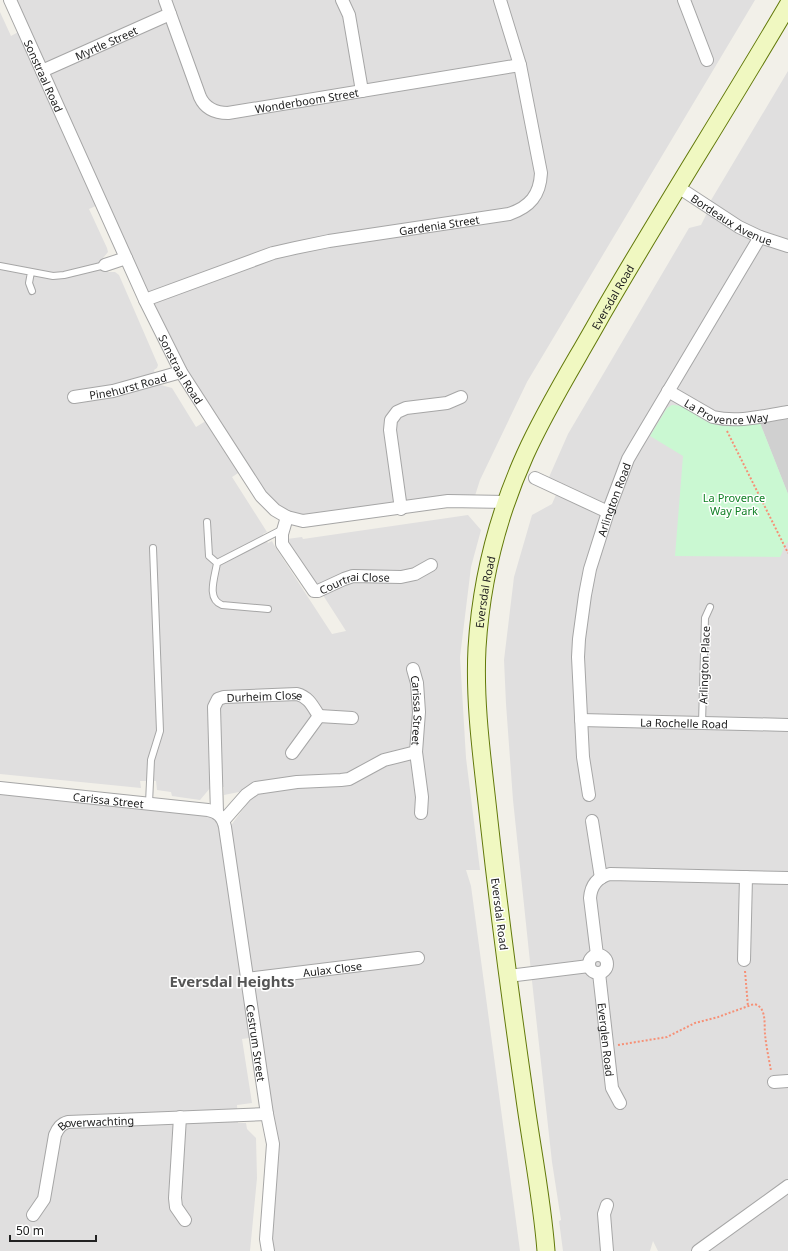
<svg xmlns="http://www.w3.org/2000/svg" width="788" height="1251" viewBox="0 0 788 1251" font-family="'Noto Sans',sans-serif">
	<rect width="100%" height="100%" fill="#f2f0e9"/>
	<!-- residential -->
	<path fill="#e0dfdf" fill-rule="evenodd" d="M9,0H755L527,382L480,480L473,502L288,518L243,470L232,477L267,532L263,534L268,543L272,541L274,545L332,634L346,631L287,539L302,537L303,539L468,515L481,530L471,567L460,657L466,758L480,870H466L471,886L520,1251H264L273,1152L256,1037L242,1039L252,1103L237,1105L238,1123H246L247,1129L256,1138L257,1178L250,1251H0V787L208,809L226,827L232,824L249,801L239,792L224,795V787H211L200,800L172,796L171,792L157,790L156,781H140L141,788L0,774V12L11,36L22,30ZM100,204L209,419L196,427L172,388L157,384L154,370L157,368L158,365L119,275L115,272H108L103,258L108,252L107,248L89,209Z
		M788,71V1251H658L653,1241L650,1251H563L559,1221L561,1220L552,1162L532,981L513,800L506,704L504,660L514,577L532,515L552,504L558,490L546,484L568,434L689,228L701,225L709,209L707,207Z"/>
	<!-- religious -->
	<path fill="#d0d0d0" d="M788,419V494L760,423Z"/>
	<!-- park -->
	<path fill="#caf8d2" d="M672,405C686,404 698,419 711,423C727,429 744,425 760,423L788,494V542C783,546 783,552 780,557L675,556L683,456L650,436L667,408Z"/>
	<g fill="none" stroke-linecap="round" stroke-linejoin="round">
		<defs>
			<path id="lane" d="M0,266L53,276L64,275L105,265
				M31,272L29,283L32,291
				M207,522L209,556L217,563
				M268,609L222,605C206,599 215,577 217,563L283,529
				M702,723L705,618L710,607
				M149,803L151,760L160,731L153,548"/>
			<g id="street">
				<path id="s1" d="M10,0L145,300L181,372L261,496L275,510L287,517L303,521L448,501L507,502"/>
				<path id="s2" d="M165,0L200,97C205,108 215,113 228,113L520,65"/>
				<path d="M342,0L349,15L362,91"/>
				<path d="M684,0L707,60"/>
				<path id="s3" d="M42,71L170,14"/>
				<path id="s4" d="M678,187L739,227L760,237L788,246"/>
				<path d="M105,265L126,258"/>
				<path id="s5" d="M145,300L273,253L295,248L329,241L509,214C530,207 540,195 541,173L520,65L500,0"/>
				<path id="s6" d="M668,391L713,417C738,423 763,416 788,412"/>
				<path id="s7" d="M74,397L113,391L181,372"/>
				<path d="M535,478L608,512"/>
				<path d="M401,509L390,430L391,420L397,412L406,408L447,403L461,397"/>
				<path id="s8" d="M287,517L282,534V544L314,591H318L344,579L353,576L401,577L415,574L431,565"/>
				<path id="s9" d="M413,669L417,683L419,712L416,752L422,797L421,813"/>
				<path d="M319,716L352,718"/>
				<path id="s10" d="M581,720L788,725"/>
				<path id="s11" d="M0,788L208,810C218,812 223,817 225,827L267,1114L273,1144L266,1239L268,1251"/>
				<path id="s12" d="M589,795L583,757L578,657L579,639L585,595L590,569L608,512L628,459L635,447L760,237"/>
				<path id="s13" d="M217,813L214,707L218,699L224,697L297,694C309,697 313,707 319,716L292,753"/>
				<path d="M224,820L246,795L256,788L297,782L341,780L349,779L384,760L416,752"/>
				<path d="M592,821L601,878"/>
				<circle cx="598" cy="964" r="9"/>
				<path d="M597,955L590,898C591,885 598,877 610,874L788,878"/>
				<path d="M744,960L746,877"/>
				<path id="s14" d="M599,973L612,1088L620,1103"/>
				<path d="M508,976L589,966"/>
				<path id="s15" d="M247,979L418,958"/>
				<path d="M774,1082L788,1081"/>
				<path d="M180,1117L175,1198L176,1207L185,1220"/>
				<path d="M607,1205L604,1214L607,1251"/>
				<path id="s16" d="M33,1215L44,1199L55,1135C58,1128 61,1124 68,1122L267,1114"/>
				<path d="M698,1251L788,1186"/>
			</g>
			<g id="secondary">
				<path id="s17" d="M546,1251C542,1198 531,1145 524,1092C511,1002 499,911 489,821C483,764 474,706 477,648C481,582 498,515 525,455C547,406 576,361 602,314C662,210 727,109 788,5"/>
			</g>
		</defs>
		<!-- lane casing -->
		<use href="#lane" stroke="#a6a6a6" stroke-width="8"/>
		<!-- street casing -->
		<use href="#street" stroke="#a6a6a6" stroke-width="14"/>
		<!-- secondary casing -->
		<use href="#secondary" stroke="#627909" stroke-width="19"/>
		<!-- path -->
		<path stroke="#f69076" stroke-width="2" stroke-dasharray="2 2" stroke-linecap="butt" d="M727,431L788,553
			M745,971L748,1007
			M618,1045L667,1037L695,1023L718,1017L754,1004C767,1007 764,1024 765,1034C766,1046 769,1059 771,1071"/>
		<!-- lane -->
		<use href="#lane" stroke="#fff" stroke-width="6"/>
		<!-- street -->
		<use href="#street" stroke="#fff" stroke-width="12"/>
		<!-- secondary -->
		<use href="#secondary" stroke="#f0f8c1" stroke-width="17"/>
	</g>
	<g text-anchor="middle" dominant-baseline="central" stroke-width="3" stroke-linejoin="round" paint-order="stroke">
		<!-- street labels -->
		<g font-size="11" fill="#222" stroke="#fff">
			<text stroke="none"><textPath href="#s3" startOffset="70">Myrtle Street</textPath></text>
			<text stroke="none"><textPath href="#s1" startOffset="83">Sonstraal Road</textPath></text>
			<text stroke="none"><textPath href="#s2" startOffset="217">Wonderboom Street</textPath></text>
			<text stroke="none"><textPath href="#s4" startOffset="63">Bordeaux Avenue</textPath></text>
			<text stroke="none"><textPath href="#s5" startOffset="305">Gardenia Street</textPath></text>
			<text stroke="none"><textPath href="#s17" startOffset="988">Eversdal Road</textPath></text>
			<text stroke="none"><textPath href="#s1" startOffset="407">Sonstraal Road</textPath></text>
			<text stroke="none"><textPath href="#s7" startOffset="55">Pinehurst Road</textPath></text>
			<text stroke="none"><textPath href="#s6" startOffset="64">La Provence Way</textPath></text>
			<text stroke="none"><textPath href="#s12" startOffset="301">Arlington Road</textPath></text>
			<text stroke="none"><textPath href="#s8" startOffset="127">Courtrai Close</textPath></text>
			<text stroke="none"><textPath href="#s17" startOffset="664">Eversdal Road</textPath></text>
			<text transform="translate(704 665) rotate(-88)">Arlington Place</text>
			<text stroke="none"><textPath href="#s13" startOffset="162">Durheim Close</textPath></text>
			<text stroke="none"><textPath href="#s9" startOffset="42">Carissa Street</textPath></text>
			<text stroke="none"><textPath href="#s10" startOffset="103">La Rochelle Road</textPath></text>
			<text stroke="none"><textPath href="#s11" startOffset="109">Carissa Street</textPath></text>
			<text transform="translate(500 914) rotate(83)">Eversdal Road</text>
			<text stroke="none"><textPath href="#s15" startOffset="86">Aulax Close</textPath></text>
			<text stroke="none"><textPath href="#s14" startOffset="67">Everglen Road</textPath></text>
			<text stroke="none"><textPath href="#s11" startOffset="453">Cestrum Street</textPath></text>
			<text stroke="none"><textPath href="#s16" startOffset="131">Boverwachting</textPath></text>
		</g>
		<!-- park labels -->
		<g font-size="11" fill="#108025" stroke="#fff">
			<text x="734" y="497">La Provence<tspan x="734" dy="13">Way Park</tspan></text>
		</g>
		<!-- district labels -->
		<g font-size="15" font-weight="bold" fill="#555" stroke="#fff">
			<text x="232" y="981">Eversdal Heights</text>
		</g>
	</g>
	<!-- scale -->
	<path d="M10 1235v6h86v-6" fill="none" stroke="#222222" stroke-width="2"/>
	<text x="16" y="1235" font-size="12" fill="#222222" stroke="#ffffff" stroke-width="3" paint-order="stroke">50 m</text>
</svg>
